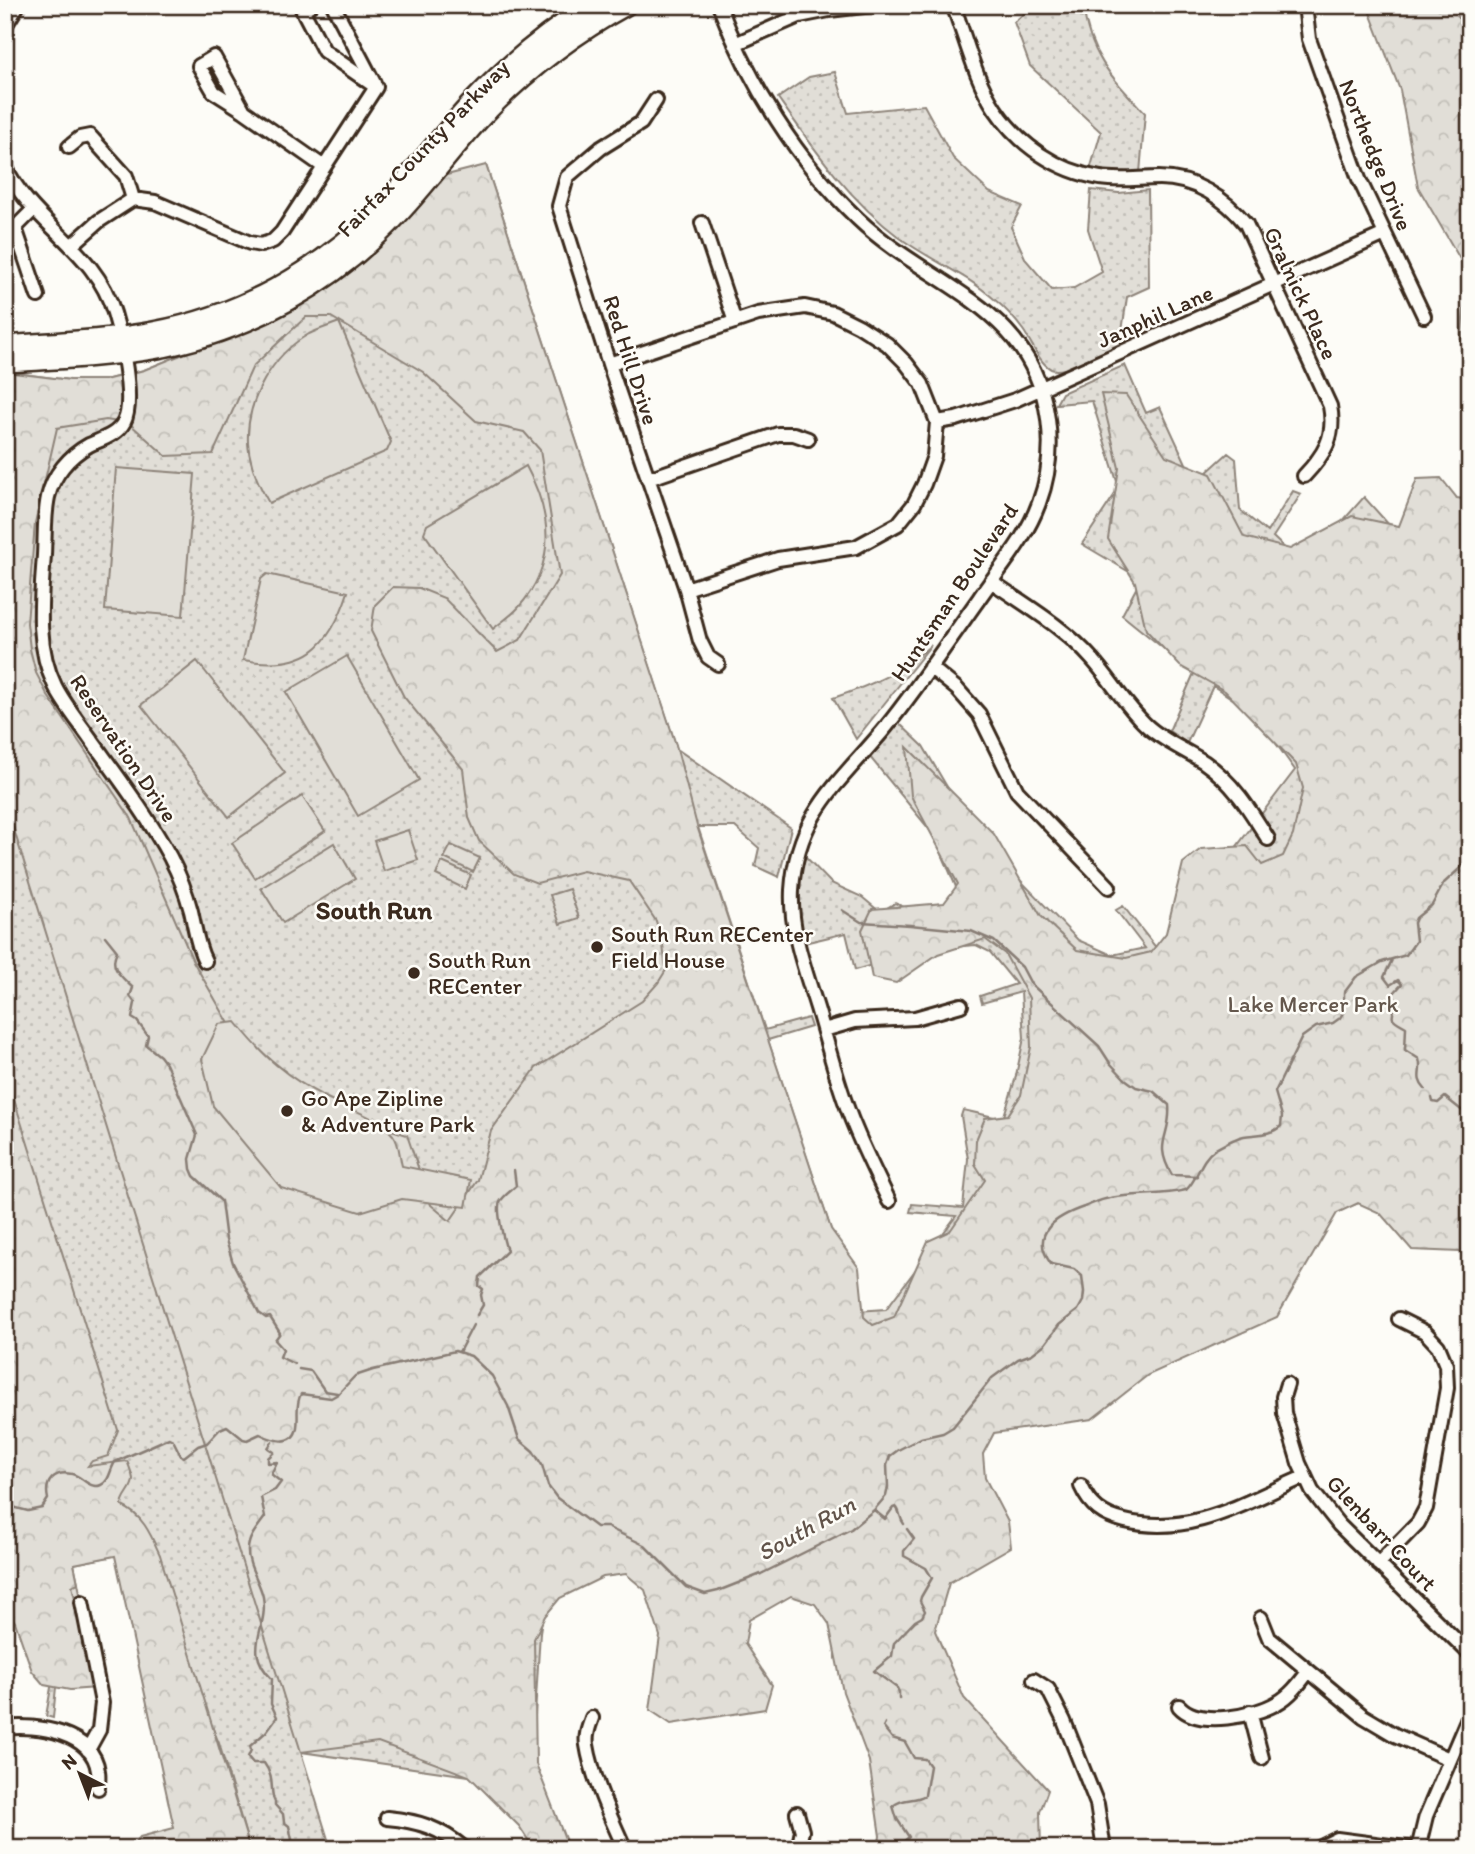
<svg xmlns="http://www.w3.org/2000/svg" width="1475" height="1854" viewBox="0 0 1475 1854" font-family="Itim,sans-serif">
	<defs>
		<pattern id="grass-dots" width="8" height="8" patternUnits="userSpaceOnUse" patternTransform="scale(1.75)"><rect width="8" height="8" fill="#e1ded7"/><path d="M2 2h.1M6 6h.1" fill="none" stroke="#c2bfb8" stroke-width="1.8" stroke-linecap="round"/></pattern>
		<pattern id="forest-crowns" width="20" height="18" patternUnits="userSpaceOnUse" patternTransform="scale(1.75)"><rect width="20" height="18" fill="#e1ded7"/><path d="M2 6a3 3 0 1 1 6 0M12 15a3 3 0 1 1 6 0" fill="none" stroke="#c2bfb8"/></pattern>
		<pattern id="wetland-marsh" width="20" height="14" patternUnits="userSpaceOnUse" patternTransform="scale(1.75)"><rect width="20" height="14" fill="#e1ded7"/><path d="M1 5h8M5 5V1M11 12h8M15 12V8" fill="none" stroke="#c2bfb8"/></pattern>
	</defs>
	<rect width="100%" height="100%" fill="#fdfcf7"/>
	<filter id="ink" filterUnits="userSpaceOnUse"><feTurbulence type="fractalNoise" baseFrequency=".0143" numOctaves="2"/><feDisplacementMap in="SourceGraphic" scale="14" xChannelSelector="R" yChannelSelector="G"/><feConvolveMatrix kernelMatrix="1 2 1 2 8 2 1 2 1" color-interpolation-filters="sRGB"/></filter>
	<g filter="url(#ink)">
		<!-- grass -->
		<path fill="url(#grass-dots)" stroke="#8e847a" stroke-width="2" d="M1034,5H1083C1089,55 1112,78 1145,113L1140,173L1090,170L1101,132L1030,66L1014,22Z
			M835,72L848,113L924,105L953,158L989,192L1022,206L1011,227L1026,260L1052,290L1074,288L1102,272L1088,229L1091,190L1119,193L1148,190L1149,287L1127,297L1120,345C1106,351 1065,375 1051,369C1039,363 1031,341 1023,330C1015,319 1005,308 994,299C966,274 930,260 900,238C849,200 814,149 778,98L809,77Z
			M486,165L677,749L791,828L779,877L755,866L759,848L735,827H698L765,1030L808,1018L811,1027L768,1040L858,1311L886,1309L956,1216L910,1212L912,1204L963,1208L968,1159L961,1116L963,1110L1003,1119L1015,1080L1024,1038L1021,992L982,1003L980,996L1016,984L990,952L976,945L927,949L855,970L846,933L804,943C798,913 797,886 804,855L831,883L862,897L880,912L895,903L927,917L959,894L934,835L869,756L898,722L923,746L973,831L1078,940L1112,955L1145,948L1116,910L1123,906L1158,950L1295,770L1254,713L1213,686L1187,743L1169,731L1194,673L1122,615L1141,579L1082,544L1119,488L1092,401L1056,404L1062,393L1125,365L1146,413L1160,407L1195,483L1228,453L1236,459L1240,510L1267,532L1293,491L1301,494L1273,537L1292,555L1341,523L1364,497L1399,536L1470,554V1164L1463,1162L558,1519L540,1632L531,1783L521,1813L469,1776L301,1752L331,1849H250L219,1743L137,1551L74,1564L102,1697L98,1725L95,1679L56,1687L53,1718L46,1716L53,1676L5,1583V372L70,380H105L144,370L250,327Z
			M931,645L856,739L833,698C872,685 900,673 931,645Z"/>
		<!-- forest -->
		<path fill="url(#forest-crowns)" stroke="#8e847a" stroke-width="2" fill-rule="evenodd" d="M1367,5H1454L1470,51V365L1461,343L1467,271L1418,187L1400,90Z
			M486,165L676,745L697,826L831,1229L859,1268L864,1317L873,1325L894,1317L928,1241L950,1231L985,1180L975,1164L976,1140L985,1118L1008,1115L1021,1095L1031,1047L1029,998L1005,954L985,939L938,954L896,983L872,978L862,930L872,909L944,903L958,884L911,796L907,747L994,834L1041,916L1077,950L1126,958L1151,952L1166,933L1183,863L1201,849L1247,846L1262,865L1283,856L1293,835L1303,788L1296,764L1225,691L1180,666L1146,630L1135,582L1108,539L1119,468L1101,394L1126,395L1166,456L1211,474L1244,537L1290,549L1352,516L1399,526L1417,479L1441,478L1457,498L1470,500V758L1462,799L1466,827L1470,831V1260L1460,1252L1412,1250L1380,1213L1358,1203L1337,1213L1277,1317L1148,1375L1092,1419L994,1433L983,1454L985,1478L1008,1522L1011,1547L949,1583L935,1631L964,1698L1048,1790L1040,1812L1041,1849H878L880,1836L869,1761L843,1692L829,1624L815,1604L791,1596L749,1620L745,1644L772,1685L765,1709L671,1724L650,1710L660,1636L645,1590L626,1574L603,1577L560,1598L545,1616L534,1639L536,1764L569,1849H534L519,1826L469,1776L378,1742L301,1752L5,801V372L70,380H105L144,370L250,327L439,177ZM306,317H331L423,372L476,421L524,432L540,450L560,575L520,640L497,652L444,598L419,588L393,587L375,605L371,631L404,697L463,769L469,818L479,841L514,874L537,883L583,871L629,881L656,921L663,945L666,970L658,983L642,1001L536,1068L491,1131L478,1180L450,1221L431,1205L407,1135L333,1111L290,1083L285,1071L231,1027L193,961L131,818L48,696L36,673L30,649L27,623L35,523L57,428L106,420L130,424L166,456L213,454L253,366Z
			M5,1071L118,1430L108,1456L92,1461L88,1466L127,1461C129,1466 132,1473 133,1479C133,1490 122,1495 122,1506C143,1515 151,1535 160,1555L250,1849H130L140,1837L174,1828L115,1556L74,1564L78,1583L72,1586L97,1688L70,1690L44,1685L32,1671L15,1622L5,1607Z"/>
		<!-- wetland -->
		<path fill="url(#wetland-marsh)" stroke="#8e847a" stroke-width="2" d="M1470,758V831L1466,827L1462,799Z"/>
		<!-- garden -->
		<path fill="#e1ded7" stroke="#8e847a" stroke-width="2" d="M339,322L391,442L387,451L269,503C258,484 249,464 248,442C246,400 273,354 309,334C319,329 330,326 339,322Z
			M526,466C552,514 557,564 518,608C511,616 501,622 493,629L424,533L427,525Z
			M116,468L195,474L183,616L105,610Z
			M267,574L348,592C330,648 305,671 243,660L261,579Z
			M347,656L419,780L358,816L286,692Z
			M197,661L285,773L229,817L141,705Z
			M302,796L325,831L255,878L232,843Z
			M408,830L418,860L384,871L374,841Z
			M334,843L355,879L283,923L261,888Z
			M451,845L480,858L473,872L444,858Z
			M442,862L471,875L465,889L436,875Z
			M569,889L579,918L560,924L550,895Z
			M236,1022C264,1057 286,1077 327,1098C348,1109 377,1116 393,1135C400,1144 399,1155 402,1166L471,1180L466,1207L402,1199L360,1212L281,1188L213,1106L202,1059L219,1024Z"/>
		<g fill="none" stroke-linecap="round" stroke-linejoin="round">
			<!-- stream -->
			<path stroke="#887d74" stroke-width="2.5" d="M842,910L861,922L910,925L971,931L994,941L1022,967L1031,984L1099,1046L1110,1063L1125,1079L1136,1087L1153,1091L1169,1105C1172,1137 1152,1141 1172,1175L1197,1176
				M105,936L117,951C108,968 122,977 133,988L130,996L135,1003L132,1018L137,1021L148,1036L146,1045L160,1056L166,1064L197,1135L190,1159L191,1169L194,1176L221,1201L226,1240L233,1263L259,1313L266,1318L270,1317L280,1333L275,1340L283,1349L280,1357L294,1364
				M1392,960L1384,977L1390,985L1398,980L1402,984L1393,994L1396,1003C1391,1020 1389,1017 1406,1027L1405,1050L1419,1059C1423,1072 1414,1077 1425,1089
				M1432,1098L1433,1102L1438,1103L1445,1097L1465,1113L1470,1121
				M477,1315L483,1305L481,1295L483,1289L479,1286L480,1277L507,1251C504,1242 496,1209 500,1202C503,1196 511,1191 516,1186L514,1170
				M459,1352L473,1325
				M299,1369L311,1371L325,1391L337,1393
				M272,1442L268,1448L274,1452L268,1458V1463L277,1462L271,1474L281,1482L275,1490L261,1497L265,1517C258,1527 248,1537 248,1550C247,1565 260,1582 263,1597C269,1630 241,1648 272,1679L271,1704L277,1717L266,1732L250,1746L251,1750L248,1757L253,1763H264C276,1779 269,1792 275,1802V1805L283,1814L284,1822L289,1826L294,1849
				M5,1505L28,1511L42,1508L48,1499C44,1482 54,1470 72,1474C82,1476 90,1490 101,1485C110,1481 110,1469 115,1462L169,1438L173,1440L181,1456L184,1457L198,1446L207,1443L220,1429L227,1426L243,1439L247,1440L260,1434C272,1440 294,1448 297,1427C299,1415 295,1405 301,1394L331,1398L338,1394L355,1376L373,1370L455,1351L471,1356L492,1376L508,1406L519,1439L533,1451L542,1465L548,1486L557,1498L596,1527H607L644,1545L686,1587L705,1594L718,1591L761,1574L851,1529L874,1510L886,1496L888,1487L887,1465L890,1456L898,1450L921,1438L943,1433L953,1427L992,1378L1018,1359L1032,1354L1045,1344L1059,1325L1078,1310L1083,1301L1084,1292L1082,1276L1074,1269L1051,1264C1028,1232 1058,1216 1084,1207C1092,1204 1101,1199 1110,1198C1135,1193 1161,1196 1186,1190C1198,1179 1200,1160 1214,1150C1223,1145 1234,1138 1244,1136C1257,1134 1271,1135 1281,1126L1282,1116L1275,1092L1302,1037L1316,1027L1333,1023L1340,1018L1344,1011V993L1356,977L1382,962L1406,955L1416,941L1414,923L1416,918L1432,905L1444,883L1470,859
				M874,1510L885,1519L893,1508L896,1507C901,1512 899,1518 904,1524
				M899,1699V1692L897,1688L874,1671L892,1656L894,1643L915,1621L922,1617L925,1611L920,1601L921,1597L932,1578L926,1568L904,1556V1551L914,1539L907,1529
				M885,1723L883,1727L892,1738L905,1742L914,1758L925,1759L930,1766L925,1795C915,1802 903,1797 893,1806L897,1819L909,1837L895,1849"/>
			<defs>
				<path id="minor" d="M311,5L302,9L324,51L376,87
					M333,5L374,83
					M719,5C749,84 797,161 858,219C930,288 1032,305 1048,419C1052,448 1049,476 1039,503C1026,539 999,569 978,600C948,642 919,686 886,727C841,782 797,812 792,890C790,931 805,969 817,1008C829,1048 839,1091 856,1130C866,1154 878,1178 889,1201
					M953,5C966,39 975,79 995,109C1019,145 1057,171 1100,178C1120,181 1139,178 1159,178C1194,178 1225,198 1246,224L1330,406C1336,437 1324,455 1304,476
					M1305,5L1309,39L1359,179L1424,316
					M5,26L18,5
					M735,44L799,16L829,10L873,5
					M656,100L641,123L601,148L567,177L559,206L609,364L686,589L700,641L708,657L718,664
					M244,111L214,92L199,66L214,57L244,111L324,167
					M69,147L80,138L90,136L126,176L133,199
					M5,166C31,224 96,249 114,313C121,336 135,402 124,422C117,435 102,439 89,445C69,456 53,475 48,497C44,516 45,536 44,555C41,599 35,645 55,686C64,704 78,721 90,738C118,777 147,815 170,857C179,874 186,892 191,911C195,928 197,946 205,961
					M702,223L735,322
					M15,228L38,296
					M5,232L15,228L34,209
					M72,245L99,221L133,199L155,202L250,243L261,245L273,241L282,232L376,87
					M609,364L758,314L805,307L833,313L859,326L887,344L906,363L922,384L937,422L934,456L924,484L914,504L898,524L856,547L778,559L686,589
					M937,422L956,419L1015,400L1385,234
					M648,479L778,434H794L808,439
					M991,581C1025,605 1064,627 1092,659C1111,680 1125,705 1146,725C1163,741 1184,749 1204,762C1233,782 1250,810 1268,839
					M930,667L957,689L979,714L1017,791L1109,887
					M824,1030L855,1021L915,1018L961,1005
					M1287,1384L1283,1397L1284,1413L1299,1463L1312,1491L1339,1525L1470,1654
					M1081,1486C1090,1506 1103,1516 1125,1521C1192,1537 1245,1502 1304,1477
					M1378,1564L1418,1523L1426,1508L1447,1388L1446,1365L1438,1346L1425,1332L1399,1319
					M82,1602L102,1703L99,1730L88,1750
					M1261,1618L1269,1638L1363,1716L1395,1735L1449,1759
					M1034,1680L1048,1689L1064,1721L1097,1804L1104,1849
					M1179,1706C1198,1728 1255,1716 1277,1703C1290,1696 1299,1684 1308,1672
					M1250,1712L1262,1758
					M592,1718C589,1726 585,1735 587,1745C592,1777 611,1819 625,1849
					M5,1728C36,1724 93,1732 98,1771C99,1776 98,1782 98,1788
					M797,1813L802,1831L798,1849
					M387,1818C419,1821 440,1828 465,1849
					M1317,1849L1337,1839L1413,1849
					M1418,1849L1426,1816L1470,1713"/>
				<path id="highway" d="M5,346C54,342 105,341 153,332C238,317 319,272 379,211C412,176 440,137 473,102C508,65 548,32 592,5
					M5,362C55,359 105,357 153,349C248,332 335,283 400,212C429,181 454,146 483,115C525,71 573,34 626,5"/>
			</defs>
			<!-- minor casing -->
			<use href="#minor" stroke="#3b2a1e" stroke-width="18"/>
			<!-- highway casing -->
			<use href="#highway" stroke="#3b2a1e" stroke-width="24"/>
			<!-- minor -->
			<use href="#minor" stroke="#fdfcf7" stroke-width="12"/>
			<!-- highway -->
			<use href="#highway" stroke="#fdfcf7" stroke-width="19"/>
		</g>
	</g>
	<!-- markers -->
	<g fill="#3b2a1e" stroke="#fdfcf7" stroke-width="2.5">
		<circle cx="597" cy="947" r="7"/>
		<circle cx="414" cy="973" r="7"/>
		<circle cx="287" cy="1111" r="7"/>
	</g>
	<g text-anchor="middle" dominant-baseline="central" stroke-width="5" stroke-linejoin="round" paint-order="stroke">
		<!-- street labels -->
		<g font-size="23" fill="#3b2a1e" stroke="#fdfcf7">
			<text transform="translate(423 148) rotate(-46)">Fairfax County Parkway</text>
			<text transform="translate(1376 155) rotate(68)">Northedge Drive</text>
			<text transform="translate(1301 293) rotate(65)">Gralnick Place</text>
			<text transform="translate(1155 316) rotate(-24)">Janphil Lane</text>
			<text transform="translate(631 360) rotate(72)">Red Hill Drive</text>
			<text transform="translate(954 592) rotate(-56)">Huntsman Boulevard</text>
			<text transform="translate(124 748) rotate(56)">Reservation Drive</text>
			<text transform="translate(1382 1533) rotate(47)">Glenbarr Court</text>
		</g>
		<!-- poi labels -->
		<g font-size="23" fill="#3b2a1e" stroke="#fdfcf7" text-anchor="start">
			<text x="611" y="934">South Run RECenter<tspan x="611" dy="26">Field House</tspan></text>
			<text x="428" y="960">South Run<tspan x="428" dy="26">RECenter</tspan></text>
			<text x="301" y="1098">Go Ape Zipline<tspan x="301" dy="26">&amp; Adventure Park</tspan></text>
		</g>
		<!-- park labels -->
		<g font-size="23" fill="#64574c" stroke="#fdfcf7">
			<text x="1313" y="1004">Lake Mercer Park</text>
		</g>
		<!-- water labels -->
		<g font-size="24" font-style="italic" fill="#615349" stroke="#fdfcf7">
			<text transform="translate(806 1528) rotate(-29)">South Run</text>
		</g>
		<!-- quarter labels -->
		<g font-size="26" font-weight="bold" fill="#3b2a1e" stroke="#fdfcf7">
			<text x="374" y="910">South Run</text>
		</g>
	</g>
	<!-- margin -->
	<rect width="1475" height="1854" fill="none" stroke="#fdfcf7" stroke-width="28"/>
	<rect x="14" y="14" width="1447" height="1826" fill="none" stroke="#3b2a1e" stroke-width="2.5" filter="url(#ink)"/>
	<!-- north arrow -->
	<g transform="translate(80 1774) rotate(318)" stroke="#fdfcf7" stroke-width="5" paint-order="stroke">
	<path d="M0-5L12 26L0 18L-12 26Z" fill="#3b2a1e"/>
	<text y="-10" font-size="19" font-weight="bold" text-anchor="middle" fill="#3b2a1e">N</text>
	</g>
</svg>
